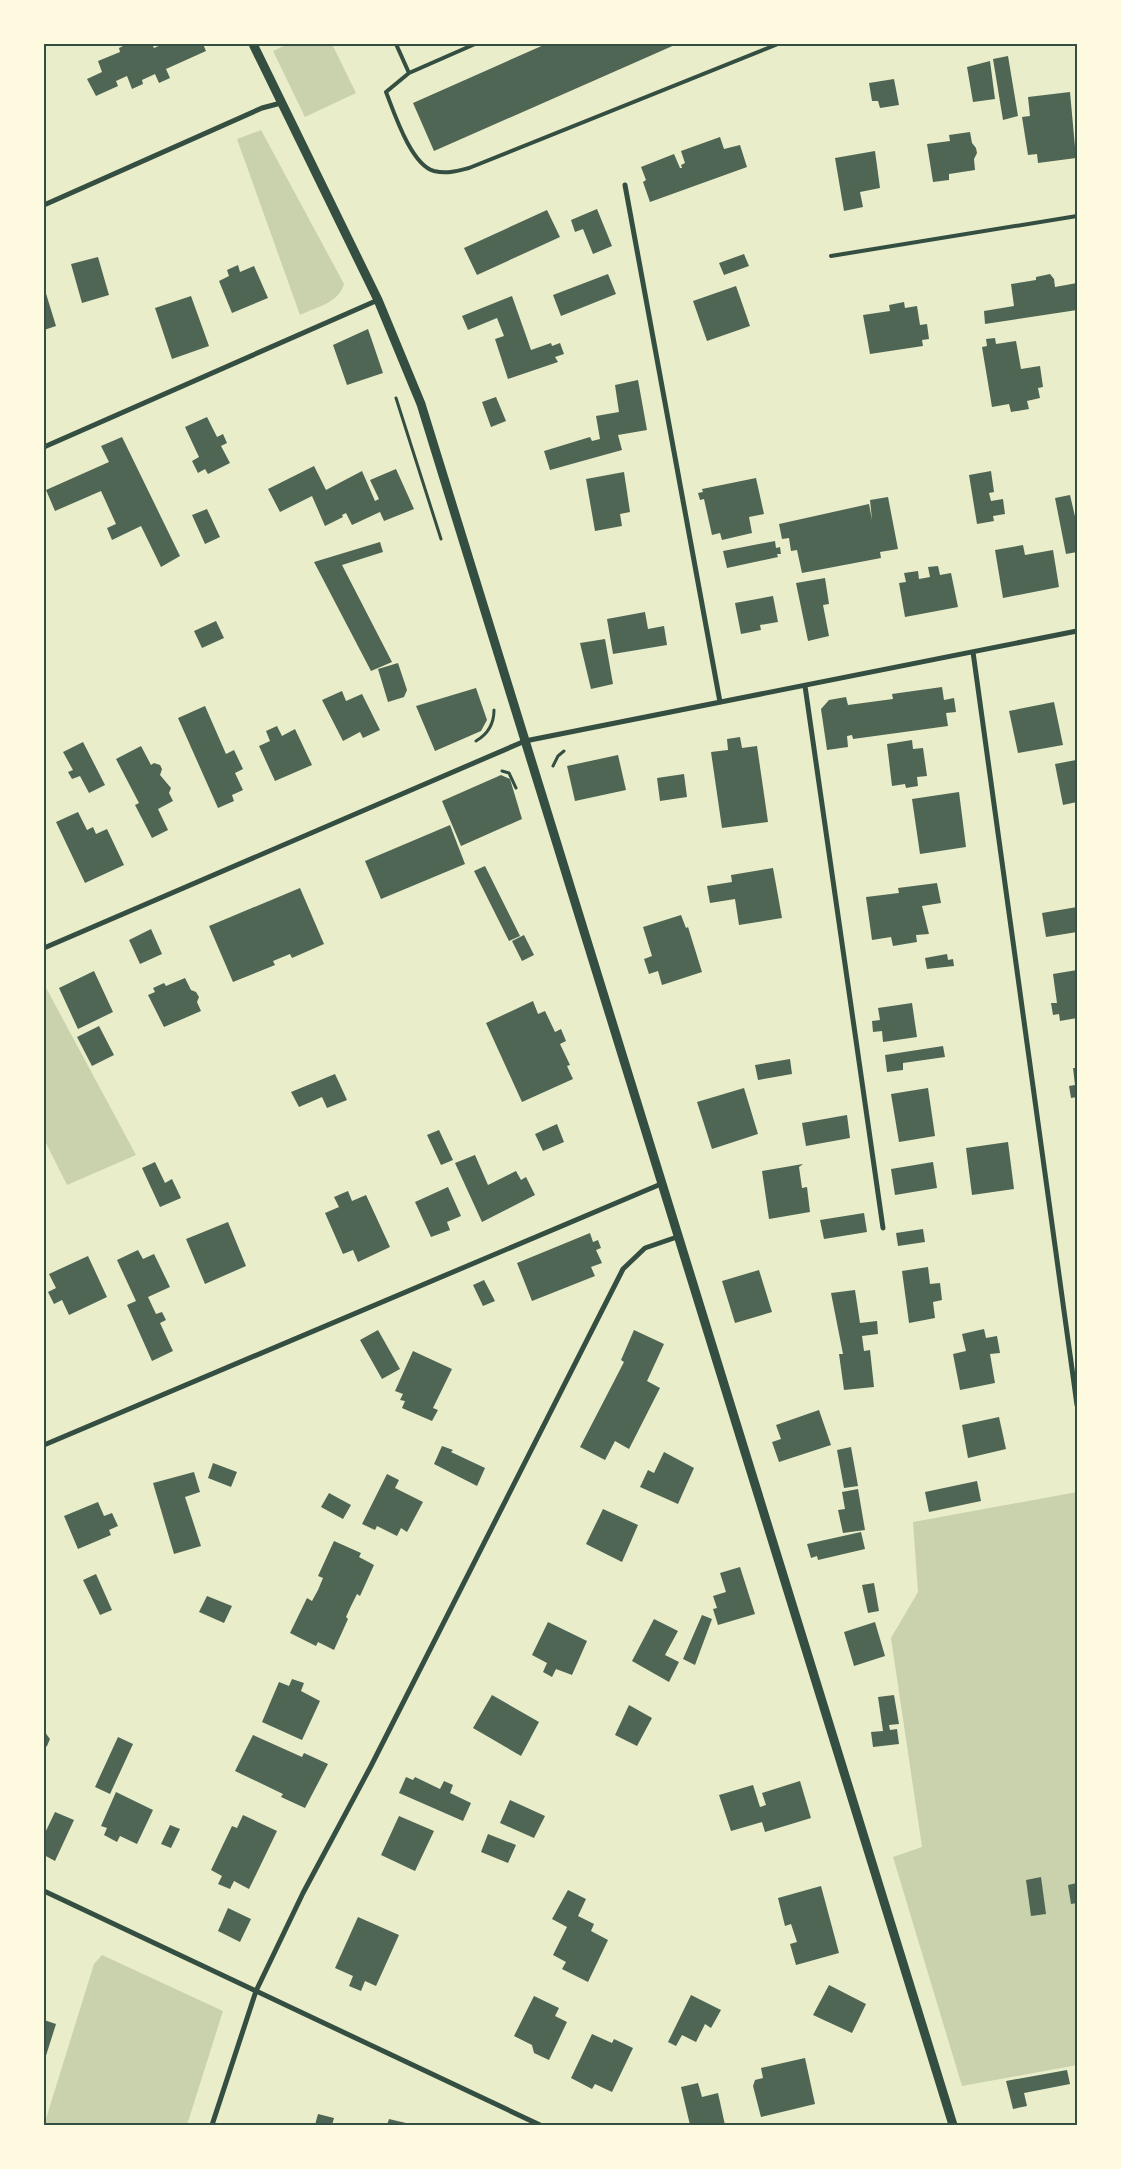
<svg xmlns="http://www.w3.org/2000/svg" width="1121" height="2169" viewBox="0 0 1121 2169" font-family="'Fira Sans Condensed',sans-serif">
	<rect width="100%" height="100%" fill="#e9edc9"/>
	<!-- green -->
	<path fill="#cad2ad" d="M288,44H332L356,93L305,117L273,51Z
		M261,130L344,284C339,303 316,307 300,315L237,139Z
		M44,984L136,1155L67,1185L44,1139Z
		M1077,1492V2065L962,2086L893,1857L922,1847L891,1638L918,1592L913,1522Z
		M102,1955L223,2011L187,2125H44L94,1964Z"/>
	<!-- building -->
	<path fill="#4f6655" d="M127,44H152L154,48L163,44H203L206,51L166,69L170,78L159,83L155,74L142,80L143,84L132,89L127,76L116,81L118,86L96,96L87,79L102,72L98,61L120,52L119,48Z
		M546,44H677L434,151L413,103Z
		M1008,56L1018,116L1003,120L993,59Z
		M990,61L995,99L973,102L967,67Z
		M894,79L899,105L880,108L878,101H872L869,83Z
		M1070,92L1076,158L1038,163L1037,154L1028,155L1022,117L1030,116L1028,97Z
		M970,132L972,143L976,148L977,153L974,159L975,170L949,174V180L933,182L927,144L950,141L949,135Z
		M720,137L724,149L740,145L747,167L650,202L643,182L646,180L641,167L674,154L680,168H682L681,165L685,163L681,151Z
		M875,151L880,188L860,192L863,207L844,211L835,158Z
		M597,209L612,246L593,254L583,229L575,232L571,220Z
		M547,210L560,237L477,275L464,248Z
		M744,254L749,266L724,275L719,263Z
		M98,257L109,295L82,303L71,264Z
		M238,265L240,272L254,266L268,298L232,313L219,281L229,276L227,270Z
		M608,274L616,294L561,316L553,295Z
		M1050,274L1054,279L1055,287L1077,283V310L985,324L984,311L1014,306L1011,284L1036,280V277Z
		M736,286L750,326L707,341L693,301Z
		M44,287L56,326L44,330Z
		M191,296L209,346L172,359L155,308Z
		M512,296L531,350L551,343L552,346L560,343L564,354L555,357L558,362L508,379L495,339L504,336L497,318L468,330L462,316Z
		M904,302L905,308L917,306L920,325L927,324L929,339L922,340L923,346L870,354L863,315L890,311L889,305Z
		M368,329L383,373L347,385L333,345Z
		M995,338L996,344L1016,341L1021,369L1040,366L1043,387L1038,388L1040,398L1027,401L1029,409L1011,412L1009,404L992,407L982,347L987,346L986,339Z
		M638,380L647,430L618,435L622,450L550,470L544,451L590,437L592,441L600,439L596,416L619,412L615,385Z
		M496,397L506,421L491,427L482,402Z
		M207,417L217,437L223,434L227,443L221,446L230,463L208,474L205,469L198,473L192,461L199,457L185,427Z
		M122,437L180,556L161,567L141,526L112,540L107,528L116,524L101,491L55,511L46,490L109,462L101,446Z
		M314,466L326,490L362,471L375,501L379,499L370,480L396,469L414,509L384,521L380,512L352,525L346,513L342,515L343,517L325,526L312,496L280,512L268,489Z
		M991,471L994,492L989,493L991,501L1003,499L1005,514L993,516L994,521L977,524L969,475Z
		M624,472L630,512L620,514L622,526L595,531L586,479Z
		M756,478L764,514L749,517L752,533L722,540L720,533L712,535L704,499L700,500L698,493L703,492L702,489Z
		M1070,495L1077,525V552L1066,554L1055,498Z
		M888,497L898,549L880,552L881,558L802,573L797,550L791,551L789,538L782,539L779,524L869,504L872,520L870,500Z
		M207,509L220,537L205,544L192,515Z
		M775,541L776,548L780,547L781,554H777L778,557L727,568L723,551Z
		M380,542L383,552L342,565L392,662L371,671L314,562Z
		M1023,545L1025,555L1053,550L1059,587L1003,598L995,550Z
		M938,566L940,575L951,573L958,607L905,617L899,583L906,582L904,573L918,571L919,579L930,577L928,567Z
		M825,578L829,604L823,605L829,636L808,641L796,583Z
		M773,596L778,622L760,625L761,630L741,634L735,603Z
		M645,612L648,629L664,626L667,645L613,654L607,619Z
		M216,621L224,638L202,648L194,631Z
		M605,639L613,684L591,689L580,643Z
		M398,663L407,690L404,697L388,702L378,669Z
		M942,687L944,700L954,698L956,712L946,713L948,726L853,739L852,735L847,736L848,747L827,750L821,709L829,700L846,697L848,705L893,699L892,694Z
		M476,688L487,720L481,731L435,751L416,706Z
		M342,691L346,701L362,694L380,730L363,738L360,732L343,741L322,700Z
		M1054,702L1063,745L1018,753L1009,711Z
		M205,706L226,754L234,750L243,769L235,773L243,790L232,795L234,801L218,808L178,718Z
		M277,726L282,736L295,729L312,765L275,781L259,746L270,741L266,731Z
		M740,737L742,748L757,746L768,822L722,828L711,752L728,750L727,739Z
		M912,740L913,749L923,748L927,776L917,777L918,786L906,788L905,784L892,786L887,744Z
		M83,742L105,785L89,793L80,776L72,779L68,772L73,770L63,752Z
		M141,746L151,765L154,763L160,765L162,769L160,775L171,788L169,793L173,801L158,809L168,830L152,838L135,805L139,803L116,759Z
		M618,755L626,790L575,801L567,766Z
		M1076,760L1077,802L1063,805L1055,764Z
		M684,774L687,797L660,801L657,778Z
		M501,775L510,779L522,819L461,846L442,801Z
		M959,792L966,847L920,854L912,799Z
		M78,812L87,830L93,827L96,834L107,829L124,865L85,883L56,822Z
		M450,825L465,864L381,899L365,861Z
		M485,866L520,936L509,941L474,871Z
		M773,868L782,918L739,925L735,899L710,903L707,886L732,882L731,875Z
		M937,883L941,903L922,906L929,934L916,935L917,942L893,946L891,937L872,940L866,897L899,893L898,888Z
		M300,888L324,944L292,958L290,954L273,961L275,965L233,982L209,926Z
		M1077,907V932L1046,937L1042,913Z
		M681,915L686,928L688,927L702,972L662,985L658,971L649,974L644,959L652,956L643,927Z
		M151,929L162,954L140,964L129,940Z
		M524,935L534,955L522,961L512,941Z
		M947,954L948,960L953,959L954,966L927,969L925,958Z
		M1077,970V1018L1060,1021L1059,1014L1053,1015L1051,1003H1057L1053,974Z
		M94,971L113,1012L78,1029L59,988Z
		M185,978L191,990L196,992L199,997L197,1002L201,1011L164,1027L148,995L155,992L153,988L164,983L166,986Z
		M533,1001L538,1014L545,1011L555,1032L561,1029L566,1041L560,1044L570,1065L567,1066L573,1079L522,1102L486,1023Z
		M912,1003L917,1037L883,1042L882,1031L873,1032L872,1021L880,1020L878,1008Z
		M99,1026L114,1055L92,1066L77,1037Z
		M943,1046L945,1057L903,1063V1070L887,1072L885,1055Z
		M790,1059L792,1074L758,1080L755,1065Z
		M1073,1068H1077V1097L1071,1098L1069,1086L1075,1085Z
		M335,1074L347,1100L327,1108L322,1097L299,1107L291,1092Z
		M744,1088L758,1134L712,1149L697,1102Z
		M928,1088L935,1136L899,1142L891,1094Z
		M847,1115L850,1138L806,1146L802,1123Z
		M557,1124L564,1142L543,1151L535,1134Z
		M439,1130L453,1160L441,1165L427,1135Z
		M1008,1142L1014,1189L972,1195L966,1148Z
		M475,1155L488,1185L516,1171L521,1180L526,1177L535,1195L482,1222L455,1163Z
		M155,1162L165,1183L172,1179L181,1198L160,1207L142,1168Z
		M933,1162L937,1188L895,1195L891,1169Z
		M803,1164L799,1167L802,1188L807,1187L810,1212L769,1219L762,1171Z
		M448,1187L461,1216L447,1222L450,1230L431,1237L415,1202Z
		M348,1191L352,1201L366,1195L390,1247L358,1262L353,1250L343,1254L325,1213L339,1207L334,1197Z
		M864,1213L867,1232L824,1239L820,1220Z
		M228,1222L246,1266L205,1284L186,1239Z
		M923,1229L925,1242L898,1246L896,1233Z
		M590,1233L593,1242L598,1240L601,1248L596,1250L602,1263L591,1267L595,1276L532,1301L517,1263Z
		M138,1250L143,1259L154,1254L170,1287L148,1297L156,1314L162,1312L166,1320L160,1323L173,1351L152,1361L127,1305L136,1301L117,1260Z
		M88,1256L107,1297L69,1315L62,1300L54,1304L48,1292L56,1288L49,1274Z
		M928,1267L930,1284L940,1283L942,1300L933,1302L935,1318L909,1323L902,1271Z
		M759,1270L772,1312L735,1323L722,1281Z
		M484,1280L495,1301L483,1306L473,1285Z
		M855,1290L860,1323L877,1321L878,1334L862,1336L864,1351L870,1350L874,1387L844,1390L839,1354H843L831,1293Z
		M984,1329L986,1338L997,1336L1000,1353L990,1354L995,1383L960,1390L953,1354L966,1351L962,1334Z
		M378,1330L400,1369L382,1379L360,1340Z
		M634,1330L664,1344L647,1381L660,1388L629,1449L615,1441L605,1460L580,1447L624,1362L621,1360Z
		M413,1351L452,1369L433,1408L438,1410L432,1421L402,1408L405,1401L400,1400L403,1394L395,1391Z
		M819,1410L831,1445L779,1462L772,1442L781,1439L776,1425Z
		M999,1417L1006,1449L968,1458L962,1425Z
		M442,1446L453,1450L451,1452L485,1468L477,1486L434,1464Z
		M851,1447L858,1486L844,1488L837,1450Z
		M664,1452L694,1468L678,1504L640,1487L648,1470L654,1473Z
		M213,1463L237,1472L231,1487L208,1478Z
		M194,1472L200,1492L185,1497L201,1546L174,1554L153,1483Z
		M387,1474L399,1480L395,1488L423,1502L407,1532L401,1528L397,1536L377,1526L375,1530L362,1524Z
		M977,1481L981,1501L929,1512L925,1492Z
		M858,1489L865,1530L843,1533L838,1510L845,1509L842,1492Z
		M329,1493L351,1505L343,1519L321,1507Z
		M98,1502L104,1516L112,1513L118,1526L109,1530L111,1535L78,1549L64,1516Z
		M603,1509L638,1525L622,1562L586,1544Z
		M861,1532L865,1549L818,1560L817,1556L811,1558L807,1544Z
		M334,1541L361,1553L359,1557L374,1565L360,1596L357,1594L351,1606L346,1617L348,1619L334,1650L318,1642L316,1646L290,1633L307,1598L312,1601L318,1590L323,1578L318,1576Z
		M740,1567L755,1614L718,1625L713,1609L717,1608L713,1596L726,1592L720,1573Z
		M96,1574L112,1610L100,1615L83,1580Z
		M874,1583L879,1611L868,1613L862,1585Z
		M207,1596L232,1606L224,1623L199,1612Z
		M702,1615L712,1619L695,1665L683,1659Z
		M654,1619L678,1631L665,1655L679,1662L669,1682L632,1661Z
		M548,1622L587,1641L572,1675L556,1669L552,1677L543,1672L547,1663L532,1655Z
		M875,1622L885,1656L854,1666L844,1632Z
		M292,1679L304,1683L301,1691L320,1701L302,1740L262,1722L279,1682L289,1686Z
		M492,1695L539,1722L521,1756L473,1728Z
		M894,1695L899,1724L889,1725L890,1730L897,1729L899,1744L873,1747L871,1732L883,1731L878,1697Z
		M629,1705L652,1718L637,1746L615,1735Z
		M44,1731L50,1739L47,1746L44,1748Z
		M253,1735L302,1757L304,1753L328,1764L305,1808L281,1797L283,1794L235,1771Z
		M118,1737L133,1744L110,1794L95,1787Z
		M406,1777L413,1780L415,1777L440,1789L444,1781L453,1785L450,1793L471,1803L463,1821L399,1793Z
		M800,1781L811,1818L765,1832L762,1822L731,1831L719,1795L753,1785L760,1807L766,1805L762,1793Z
		M116,1792L153,1810L137,1844L120,1836L117,1842L104,1835L107,1828L101,1826Z
		M510,1800L545,1816L534,1838L500,1823Z
		M55,1812L74,1820L55,1861L44,1855V1835Z
		M243,1815L277,1831L249,1889L234,1881L230,1889L218,1884L222,1876L211,1870L232,1826L237,1828Z
		M399,1816L434,1831L415,1871L381,1855Z
		M170,1825L180,1829L171,1848L161,1844Z
		M488,1834L516,1845L508,1863L481,1852Z
		M1041,1877L1046,1914L1031,1916L1026,1880Z
		M1077,1883V1903L1071,1904L1068,1885Z
		M821,1886L839,1953L796,1965L790,1944L797,1942L791,1924L785,1926L778,1898Z
		M568,1890L586,1899L578,1916L594,1924L591,1931L608,1940L588,1982L562,1969L566,1962L553,1955L567,1927L552,1919Z
		M228,1908L251,1919L240,1942L218,1931Z
		M358,1917L399,1935L376,1986L365,1981L361,1991L349,1986L353,1976L335,1968Z
		M829,1985L866,2004L852,2033L813,2015Z
		M691,1995L721,2010L711,2028L705,2024L696,2042L682,2035L676,2046L668,2042Z
		M534,1996L559,2008L555,2016L567,2022L549,2060L534,2053L532,2045L514,2036Z
		M44,2020L56,2024L44,2062Z
		M592,2034L612,2043L614,2039L633,2048L612,2092L595,2084L592,2089L571,2078Z
		M805,2058L815,2104L761,2117L753,2086L755,2080L763,2078L761,2068Z
		M1067,2070L1070,2084L1024,2093L1027,2106L1013,2109L1006,2081Z
		M698,2083L702,2097L718,2093L725,2125H690L681,2087Z
		M318,2114L334,2118L332,2125H315Z
		M389,2119L406,2123L405,2125H387Z"/>
	<g fill="none" stroke-linecap="round" stroke-linejoin="round">
		<!-- path -->
		<path stroke="#344e41" stroke-width="3" d="M396,398L441,539
			M476,741C488,734 494,724 494,710
			M553,766L558,756L564,751
			M502,771L509,773L516,788"/>
		<!-- service -->
		<path stroke="#344e41" stroke-width="4" d="M396,44L409,73
			M475,44L409,73L386,92C394,112 411,165 434,171C447,174 457,171 469,168L778,44
			M831,256L1077,216"/>
		<!-- minor -->
		<path stroke="#344e41" stroke-width="5" d="M625,185L720,702
			M44,205L262,108L281,103
			M44,447L378,300
			M973,652L1077,1405
			M805,686L883,1228
			M44,948L525,741L1077,631
			M44,1445L661,1184
			M44,1891L540,2125
			M212,2125L256,1991L303,1893L371,1766L623,1269L645,1248L677,1237"/>
		<!-- tertiary -->
		<path stroke="#344e41" stroke-width="9" d="M253,44L378,300L421,404L953,2125"/>
	</g>
	<!-- border -->
	<rect width="1121" height="2169" fill="none" stroke="#fefae0" stroke-width="90"/>
	<rect x="45" y="45" width="1031" height="2079" fill="none" stroke="#344e41" stroke-width="2"/>
</svg>
